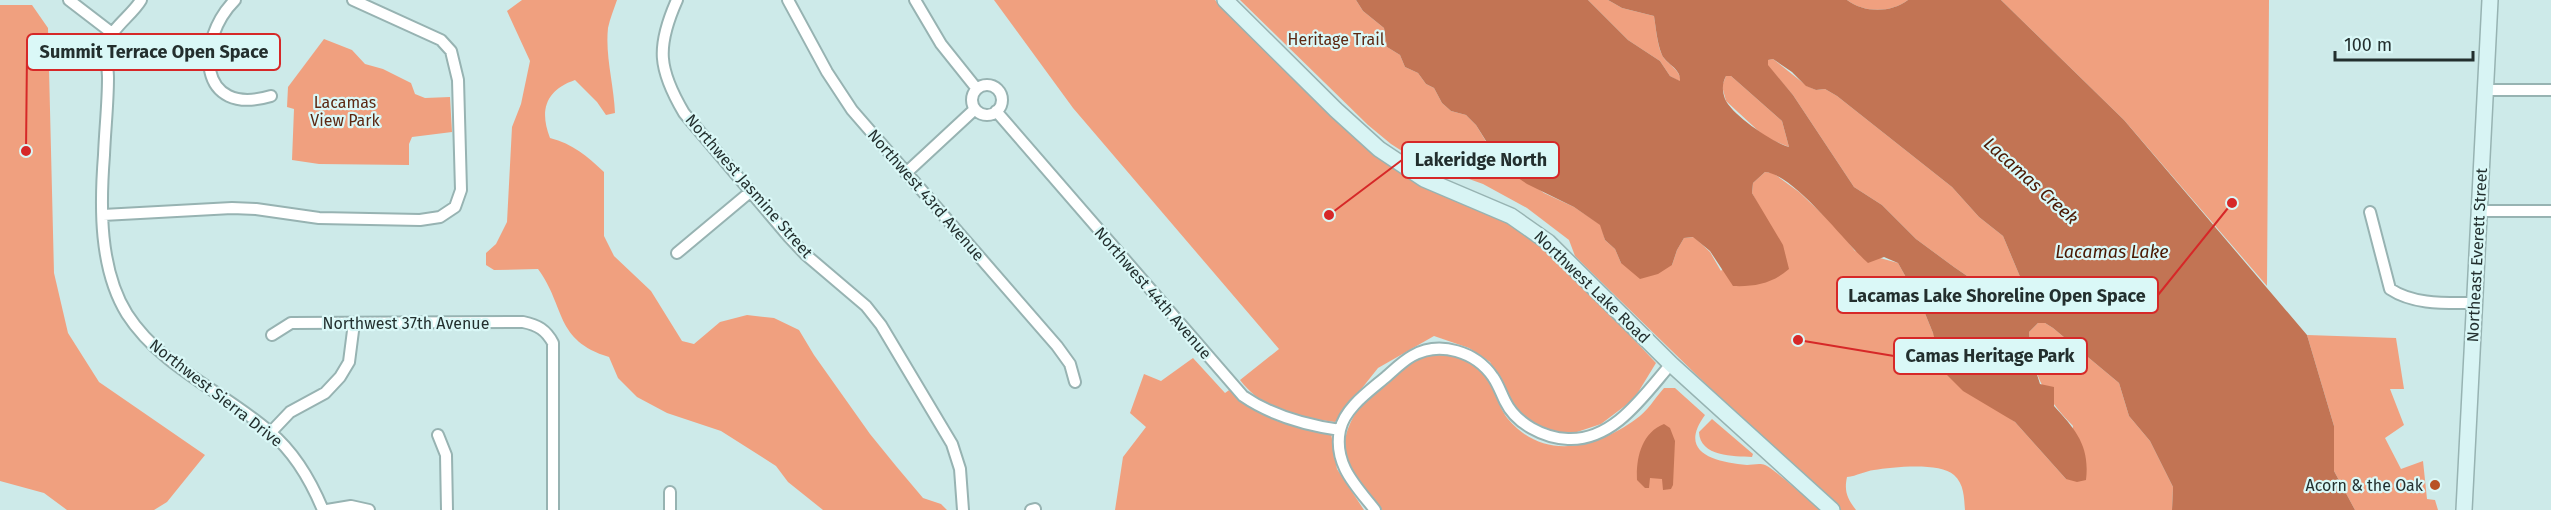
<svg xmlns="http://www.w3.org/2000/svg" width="2551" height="510" viewBox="0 0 2551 510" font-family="'Fira Sans',sans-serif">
	<rect width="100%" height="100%" fill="#cdeae9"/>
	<!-- green -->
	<path fill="#f0a07f" d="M522,0H617C614,9 610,18 608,28C605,56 614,85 615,113L606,115L597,102L575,80C546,90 539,110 550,138C573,144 587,156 604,172V236L614,256L651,291L682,341L694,344L720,322L747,315L774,318L799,330L814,355L870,434L896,466L923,498L941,504L947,510H823L788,482L776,466L721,431L667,413L637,397L618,378L609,357C554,340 566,307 538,269L494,270L486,265V253L496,244L507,222L512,127L521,104L530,61L507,11Z
		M994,0H1215L1249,34L1409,175L1524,228L1564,265L1656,363L1634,399L1601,424L1571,434L1542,429L1517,411L1490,362L1469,348L1434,336L1378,368L1335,422C1297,417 1265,412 1240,380L1279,349L1073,108Z
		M1240,0H1356L1363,11L1384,28L1387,47L1400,55L1405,67L1418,73L1426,84L1434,88L1442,103L1451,111L1466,115L1476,125L1496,158L1544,193L1574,207L1601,225L1605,240L1615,249L1621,263L1672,265L1677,250L1684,238L1694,237L1710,252L1721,271L1762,212L1752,193L1753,183L1765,172L1773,173L1799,192L1837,228L1855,251L1898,263L1922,306L1933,333L1997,409L2015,422L2066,479L2073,426C2044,396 2032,374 2029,332L2038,323H2045L2053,328L2119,383L2129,416L2150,441L2173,487L2172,510H1965C1964,497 1964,484 1954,475C1940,462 1893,467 1874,470C1865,471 1857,476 1847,477C1844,491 1847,498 1856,510H1841L1757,434L1586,267L1575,256L1569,240L1527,208L1483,184L1416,160L1391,144L1368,125Z
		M1588,0H1608L1622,8L1654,16C1656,28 1657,44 1662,55C1667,65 1680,68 1681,82L1670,76L1660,61L1628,40Z
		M1847,0H1908C1891,13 1864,13 1847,0Z
		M2001,0H2269L2267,286L2124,120Z
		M0,5H32L48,28L54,273L68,333L99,382L205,455L167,502L154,510H67L44,493L0,481Z
		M324,39L352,50L365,64L383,69L411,83L415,94L425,98L450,97L452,132L412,137L409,144V165L319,164L292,160L294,109L287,107L288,87Z
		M1773,59L1807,86L1816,90L1825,89L1837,96L1952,187L1979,217L2003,236L2021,279L2022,290L2017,300L2013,301L1986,289L1954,267L1916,239L1882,205L1854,187L1793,95L1767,65L1768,60Z
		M1726,76H1731L1782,121L1789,147L1765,137L1726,101L1722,86Z
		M2307,335L2396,338L2404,389H2390L2404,425L2385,438L2401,469L2423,461L2427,499L2435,500L2438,510H2355L2334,471V426Z
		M1432,353C1453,354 1465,356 1482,370C1491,378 1498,407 1508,419C1544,462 1596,448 1636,419C1647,412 1655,398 1664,388H1675L1705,415C1677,453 1715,462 1747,465C1752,465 1760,463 1765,465C1773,468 1811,502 1820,510H1382C1370,496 1350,480 1346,462C1334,415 1393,365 1432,353Z
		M1193,358L1225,393L1232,388L1262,414L1302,429L1331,433L1337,469L1364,510H1115L1123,457L1146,427L1130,413L1144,374L1161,381Z
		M1712,419L1753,454L1752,457C1734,456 1700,457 1699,432Z"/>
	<!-- water -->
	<path fill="#c27454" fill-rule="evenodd" d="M1356,0H1588L1628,40L1660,61L1670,76L1680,81C1681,68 1667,65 1662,55C1657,43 1656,28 1654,16L1622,8L1608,0H1847C1864,13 1891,13 1908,0H2001L2124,120L2307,335L2334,426V471L2355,510H2172L2173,487L2150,441L2129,416L2119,383L2053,328L2045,323H2038L2029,332L2031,356L2040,384L2054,387V406C2076,430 2090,446 2086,480L2077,482L2066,479L2015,422L1963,391L1944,372L1933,333L1922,306L1898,263L1884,257L1868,263C1845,243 1794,174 1765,172L1753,183L1752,193L1783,245L1789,269C1773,283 1755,287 1733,286L1710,251L1693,237L1684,238L1677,250L1672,265L1658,274L1640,279L1621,263L1615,249L1605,240L1600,225L1574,207L1527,184L1503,168L1476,125L1466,115L1451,111L1442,103L1434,88L1426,84L1418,73L1405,67L1400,55L1387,47L1384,28L1363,11ZM1773,59L1792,72L1806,86L1816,90L1825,89L1837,96L1952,187L1979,217L2003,236L2021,279L2022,290L2017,299L2013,301L1986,289L1954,267L1916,239L1882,205L1854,187L1793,95L1768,65V60ZM1726,76H1731L1782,121L1789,147C1772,142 1732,115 1725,99C1722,90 1722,84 1726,76Z
		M1664,424L1670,428L1675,441L1673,485L1671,489L1663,490L1662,479L1650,478L1649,488H1645L1637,480C1636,459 1641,433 1664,424Z"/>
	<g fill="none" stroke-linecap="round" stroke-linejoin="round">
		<defs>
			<path id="minor" d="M69,0L112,33
				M141,0C133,14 112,28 108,42C104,53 108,66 108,78C108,104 105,129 104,155C100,206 99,269 127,314C161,367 224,392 270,432C294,452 311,481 323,510
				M235,0C195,40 197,118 271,96
				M677,0C656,47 658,69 684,113L789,237L806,255L866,306L881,325L952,444L960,469L963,510
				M788,0L827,72L852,110L1057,346L1070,364L1075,382
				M915,0L941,44L977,89
				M972 100a15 15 0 1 1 30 0a15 15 0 1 1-30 0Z
				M2486,90H2551
				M996,111L1243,396C1272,416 1305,425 1340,430
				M906,173L975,109
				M2479,211H2551
				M2370,212L2390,289C2414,305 2446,303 2474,303
				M103,215L232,208L256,209L319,218L420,220L440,217L455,207L461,190L458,80L451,51L441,40L353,0
				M677,253L750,192
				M272,335L291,323L523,322C538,325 546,330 553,343V510
				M271,432L290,412L325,393L340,377L349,362L354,323
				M438,435L446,455L447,510
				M670,492V510
				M327,510L351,506L369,510
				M1031,510L1035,509
				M1375,510C1356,486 1333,464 1340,430C1345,407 1371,390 1387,376C1395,369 1403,361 1412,356C1440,340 1476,352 1493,377C1498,384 1501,393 1505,401C1516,424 1544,438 1568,439C1614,441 1644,395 1671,364"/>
			<path id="secondary" d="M1225,0L1336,110L1379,149L1424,179L1511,216L1548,242L1671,364L1832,510
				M2464,510L2490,0"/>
		</defs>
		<!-- minor casing -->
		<use href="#minor" stroke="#97b3b2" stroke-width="14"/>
		<!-- secondary casing -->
		<use href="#secondary" stroke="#97b3b2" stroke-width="18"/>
		<!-- minor -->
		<use href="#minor" stroke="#fff" stroke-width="10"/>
		<!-- secondary -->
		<use href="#secondary" stroke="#d8f4f4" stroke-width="15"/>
	</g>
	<!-- markers -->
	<circle fill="#b85224" stroke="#daf8f7" stroke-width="2" cx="2435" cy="485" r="6"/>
	<g text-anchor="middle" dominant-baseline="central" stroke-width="4.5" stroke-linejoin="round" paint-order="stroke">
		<!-- park labels -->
		<g font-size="16" fill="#5c2812" stroke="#daf8f7">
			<text x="1336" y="39">Heritage Trail</text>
			<text x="345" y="102">Lacamas<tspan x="345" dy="18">View Park</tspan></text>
		</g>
		<!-- street labels -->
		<g font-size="16" fill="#232f2e" stroke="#daf8f7">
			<text transform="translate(749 186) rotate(49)">Northwest Jasmine Street</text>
			<text transform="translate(926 195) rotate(49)">Northwest 43rd Avenue</text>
			<text transform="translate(2477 255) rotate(-87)">Northeast Everett Street</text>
			<text transform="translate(1592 287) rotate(44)">Northwest Lake Road</text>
			<text transform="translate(1153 293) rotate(49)">Northwest 44th Avenue</text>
			<text x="406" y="323">Northwest 37th Avenue</text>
			<text transform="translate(216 393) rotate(38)">Northwest Sierra Drive</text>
		</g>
		<!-- poi labels -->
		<g font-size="16" fill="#232f2e" stroke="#daf8f7" text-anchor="end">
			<text x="2423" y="485">Acorn &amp; the Oak</text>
		</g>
		<!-- water labels -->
		<g font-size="18" font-style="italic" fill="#4a1802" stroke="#daf8f7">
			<text transform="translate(2031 181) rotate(42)">Lacamas Creek</text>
			<text x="2112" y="252">Lacamas Lake</text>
		</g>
	</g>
	<!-- callouts -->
	<path fill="none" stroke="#d62828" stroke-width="2" d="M26 151L27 52M1329 215L1402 160M2232 203L2158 295M1798 340L1894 356"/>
	<g fill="#d62828" stroke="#daf8f7" stroke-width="2">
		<circle cx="26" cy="151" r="6"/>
		<circle cx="1329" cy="215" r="6"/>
		<circle cx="2232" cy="203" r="6"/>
		<circle cx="1798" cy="340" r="6"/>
	</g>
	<g fill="#daf8f7" stroke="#d62828" stroke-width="2">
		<rect x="27" y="34" width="253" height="36" rx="6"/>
		<rect x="1402" y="142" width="157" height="36" rx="6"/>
		<rect x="1837" y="277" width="321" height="36" rx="6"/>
		<rect x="1894" y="338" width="193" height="36" rx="6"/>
	</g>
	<g font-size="18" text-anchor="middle" font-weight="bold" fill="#232f2e">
		<text x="154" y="58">Summit Terrace Open Space</text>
		<text x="1481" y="166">Lakeridge North</text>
		<text x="1997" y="302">Lacamas Lake Shoreline Open Space</text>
		<text x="1990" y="362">Camas Heritage Park</text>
	</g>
	<!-- scale -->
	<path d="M2335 51v9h138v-9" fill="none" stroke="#232f2e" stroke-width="3"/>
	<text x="2344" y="51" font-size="18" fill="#232f2e" stroke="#daf8f7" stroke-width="4.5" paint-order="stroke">100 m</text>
</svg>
